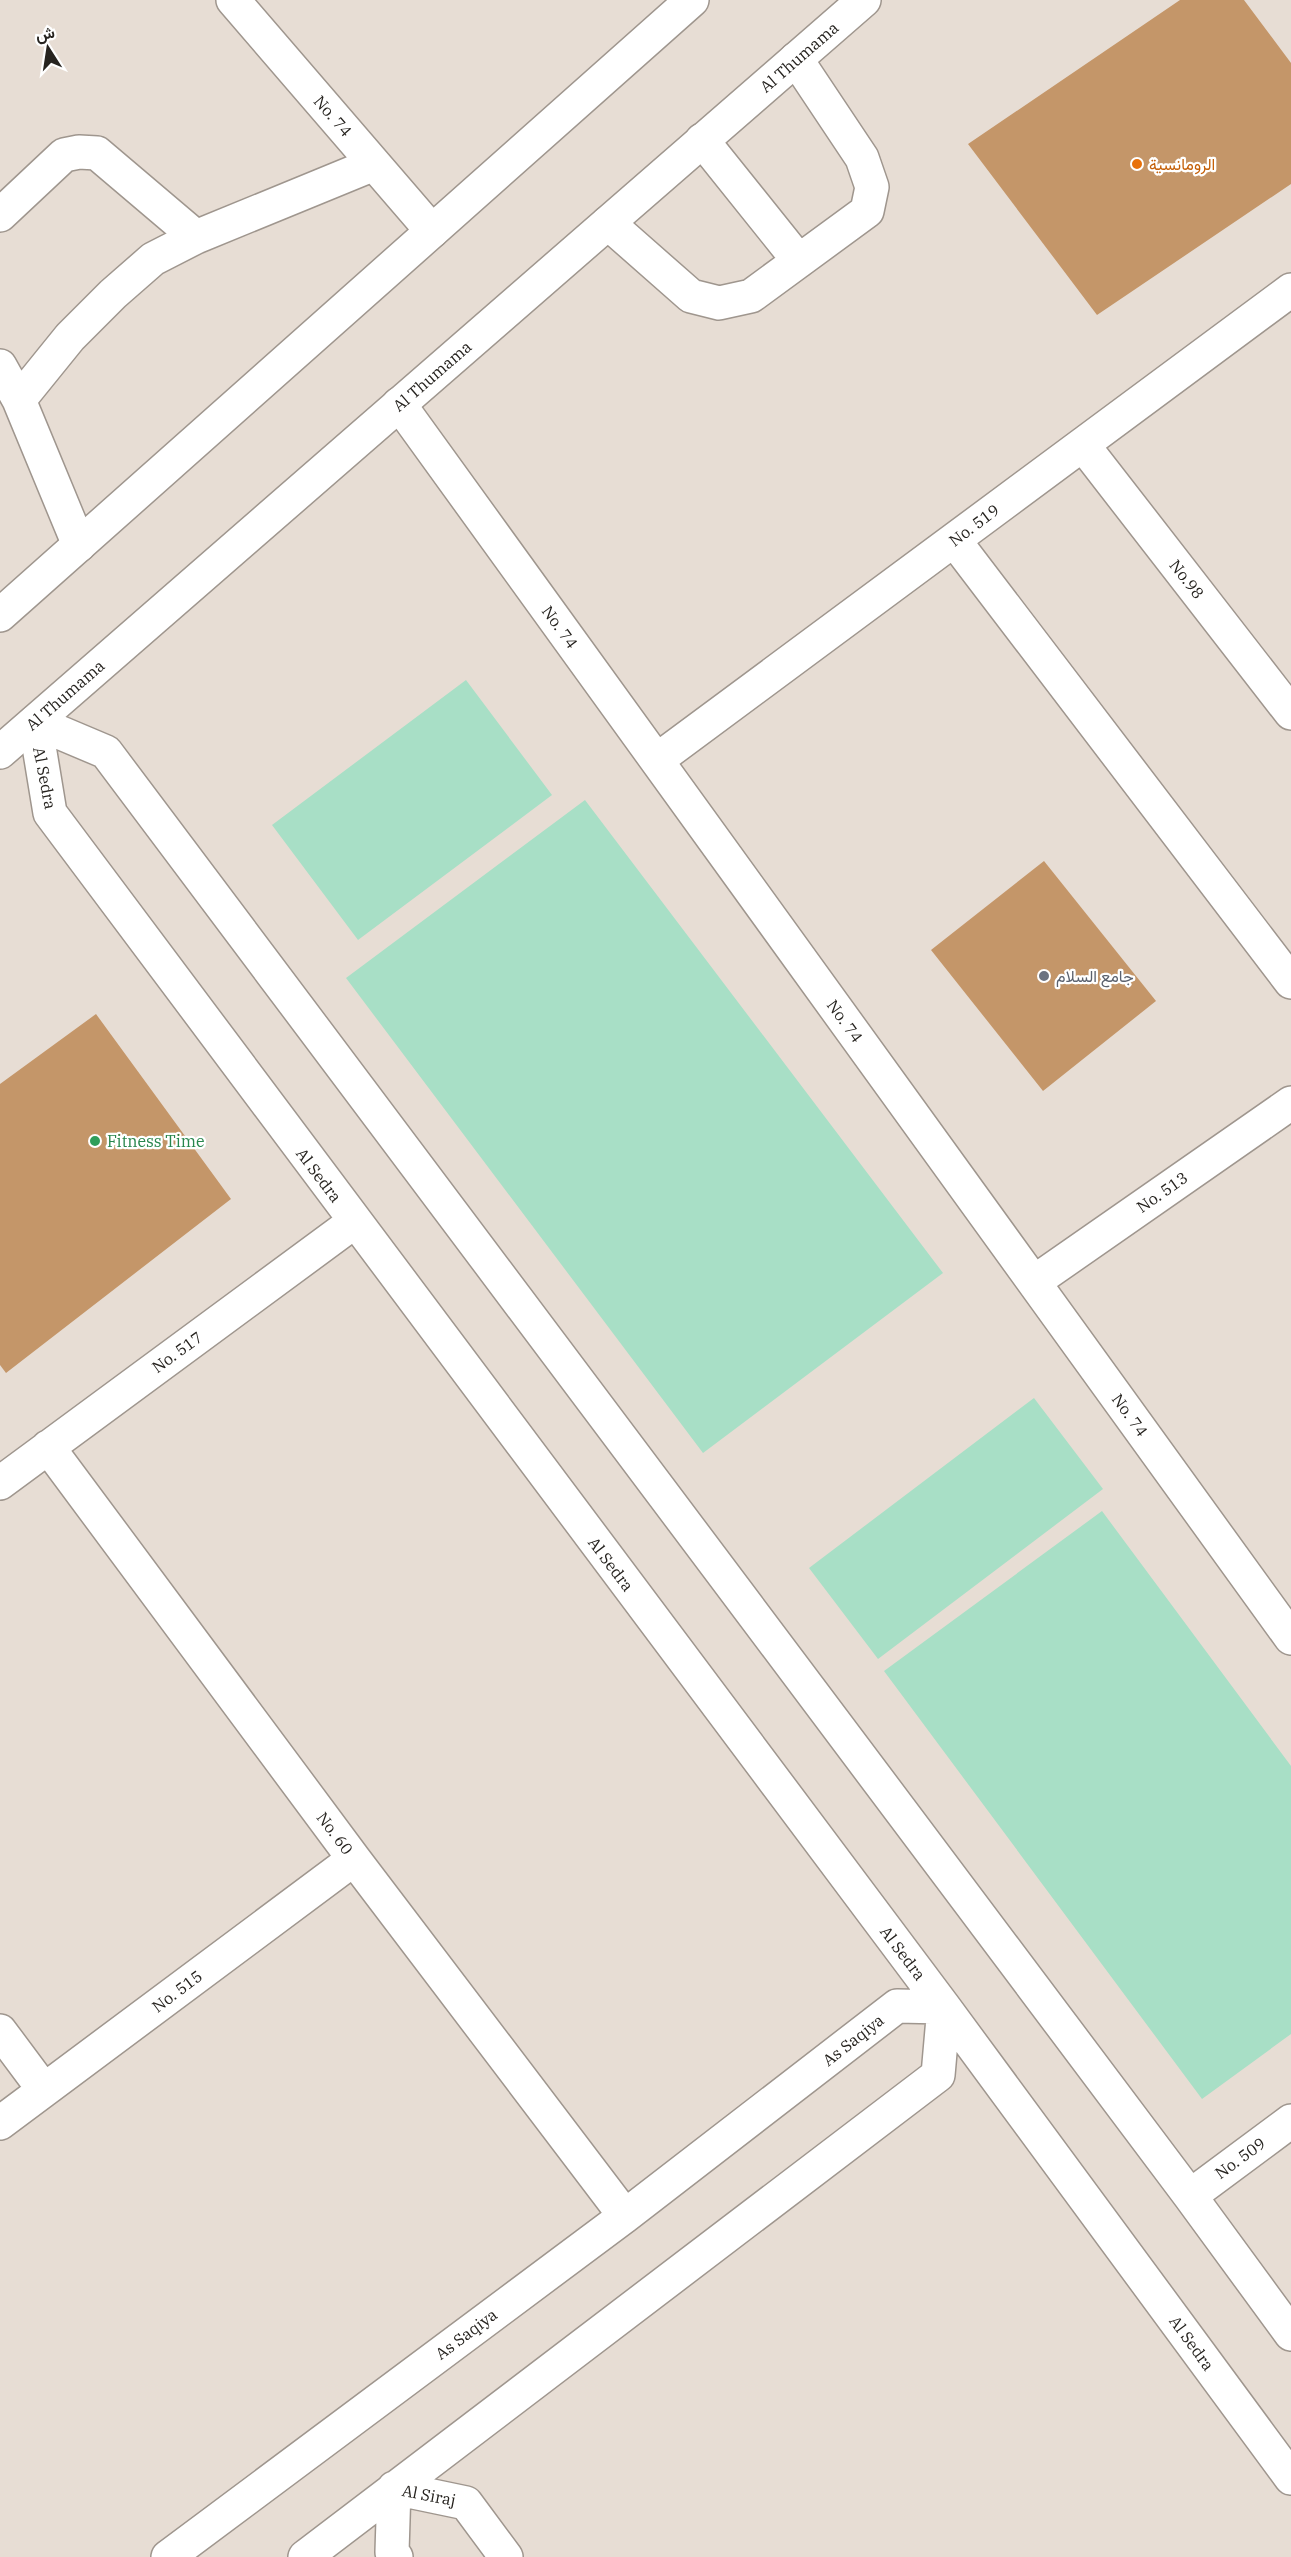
<svg xmlns="http://www.w3.org/2000/svg" width="1291" height="2557" viewBox="0 0 1291 2557" font-family="'IBM Plex Serif',Vazirmatn,serif">
	<rect width="100%" height="100%" fill="#e7ddd4"/>
	<!-- green -->
	<path fill="#a8dfc6" d="M466,680L552,795L358,940L272,825Z
		M585,800L943,1273L703,1453L346,978Z
		M1034,1398L1103,1489L878,1659L809,1568Z
		M1102,1511L1291,1766V2034L1202,2099L884,1671Z"/>
	<!-- building -->
	<path fill="#c49669" d="M1180,0H1244L1291,63V184L1097,315L968,144Z
		M1044,861L1156,1001L1043,1091L931,950Z
		M96,1014L231,1199L6,1373L0,1365V1084Z"/>
	<g fill="none" stroke-linecap="round" stroke-linejoin="round">
		<defs>
			<path id="minor" d="M233,0L432,231
				M702,140L799,261
				M0,215L64,155L79,152L97,153L196,237
				M608,223L691,296L719,303L751,296L867,211L872,187L862,158L796,59
				M0,366L19,400L79,545
				M19,400L70,337L113,294L153,259L196,237L374,164
				M399,404L1291,1638
				M1083,445L1291,713
				M954,540L1291,982
				M35,722L50,813L944,2007L1291,2478
				M35,722L106,752L1190,2196L1291,2334
				M657,760L1291,290
				M1034,1282L1291,1103
				M48,1447L354,1859L625,2216
				M0,1483L354,1222
				M0,2031L44,2090
				M0,2123L354,1859
				M1190,2196L1291,2121
				M168,2557L625,2216L897,2006L944,2007L938,2075L305,2557
				M396,2557L392,2552L394,2488L466,2503L506,2557"/>
			<path id="major" d="M0,615L692,0
				M0,752L864,0"/>
		</defs>
		<!-- minor casing -->
		<use href="#minor" stroke="#9f968e" stroke-width="36"/>
		<!-- major casing -->
		<use href="#major" stroke="#9f968e" stroke-width="36"/>
		<!-- minor -->
		<use href="#minor" stroke="#fff" stroke-width="33"/>
		<!-- major -->
		<use href="#major" stroke="#fff" stroke-width="33"/>
	</g>
	<!-- markers -->
	<circle fill="#e8710a" stroke="#fff" stroke-width="2" cx="1137" cy="164" r="6"/>
	<circle fill="#6b7280" stroke="#fff" stroke-width="2" cx="1044" cy="976" r="6"/>
	<circle fill="#2e9e5b" stroke="#fff" stroke-width="2" cx="95" cy="1141" r="6"/>
	<g text-anchor="middle" dominant-baseline="central" stroke-width="4.5" stroke-linejoin="round" paint-order="stroke">
		<!-- street labels -->
		<g font-size="16" fill="#26231f" stroke="#fff">
			<text transform="translate(799 57) rotate(-41)">Al Thumama</text>
			<text transform="translate(333 116) rotate(49)">No. 74</text>
			<text transform="translate(432 376) rotate(-41)">Al Thumama</text>
			<text transform="translate(974 525) rotate(-37)">No. 519</text>
			<text transform="translate(1187 579) rotate(52)">No.98</text>
			<text transform="translate(560 627) rotate(54)">No. 74</text>
			<text transform="translate(65 695) rotate(-41)">Al Thumama</text>
			<text transform="translate(45 778) rotate(79)">Al Sedra</text>
			<text transform="translate(845 1021) rotate(54)">No. 74</text>
			<text transform="translate(319 1175) rotate(53)">Al Sedra</text>
			<text transform="translate(1162 1192) rotate(-35)">No. 513</text>
			<text transform="translate(177 1352) rotate(-36)">No. 517</text>
			<text transform="translate(1130 1415) rotate(54)">No. 74</text>
			<text transform="translate(611 1564) rotate(53)">Al Sedra</text>
			<text transform="translate(335 1833) rotate(53)">No. 60</text>
			<text transform="translate(903 1953) rotate(53)">Al Sedra</text>
			<text transform="translate(177 1991) rotate(-37)">No. 515</text>
			<text transform="translate(853 2040) rotate(-38)">As Saqiya</text>
			<text transform="translate(1240 2158) rotate(-36)">No. 509</text>
			<text transform="translate(466 2334) rotate(-37)">As Saqiya</text>
			<text transform="translate(1192 2343) rotate(54)">Al Sedra</text>
			<text transform="translate(429 2495) rotate(11)">Al Siraj</text>
		</g>
		<!-- food labels -->
		<g font-size="16" fill="#c56008" stroke="#fff" text-anchor="start">
			<text x="1149" y="164">الرومانسية</text>
		</g>
		<!-- worship labels -->
		<g font-size="16" fill="#5b616d" stroke="#fff" text-anchor="start">
			<text x="1056" y="976">جامع السلام</text>
		</g>
		<!-- leisure labels -->
		<g font-size="16" fill="#27864d" stroke="#fff" text-anchor="start">
			<text x="107" y="1141">Fitness Time</text>
		</g>
	</g>
	<!-- north arrow -->
	<g transform="translate(48 48) rotate(348)" stroke="#ffffff" stroke-width="4.5" paint-order="stroke">
	<path d="M0-4.5L10 22L0 15L-10 22Z" fill="#26231f"/>
	<text y="-9" font-size="16" font-weight="bold" text-anchor="middle" fill="#26231f">ش</text>
	</g>
</svg>
